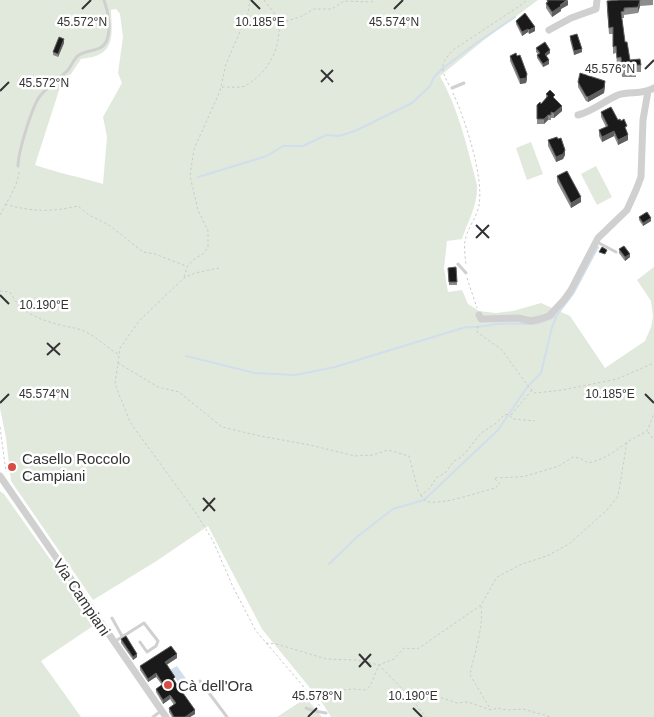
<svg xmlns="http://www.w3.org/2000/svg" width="654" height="717" viewBox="0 0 654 717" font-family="Helvetica,sans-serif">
	<rect width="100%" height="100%" fill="#fff"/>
	<!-- green -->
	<path fill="#e1e9dd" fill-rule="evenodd" d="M0,0H538L484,40L440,76C459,110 467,147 477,185C478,205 468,221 462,239L447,241L444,268L448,292L462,290L468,304L479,311L496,313L513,311L541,303L570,316L605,368L645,341L651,327L653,317L651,301L637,280L654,267V717H331L323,704L262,629L208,526L155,562L93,600L11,481L6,438L0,408ZM116,9L120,14L123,37L118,73L122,83L103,117L107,137L103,184C80,177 58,173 35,165L62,81L71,74L81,59C87,58 95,57 100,54C116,46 111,24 111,10Z
		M531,142L543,174L527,180L516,148Z
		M596,166L612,197L597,205L581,174Z
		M0,491L4,494L96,624L41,661L81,717H0Z
		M306,698L322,717H277Z"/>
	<!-- water -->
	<path fill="#d1deeb" d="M177,666L187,680L180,685L170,670Z"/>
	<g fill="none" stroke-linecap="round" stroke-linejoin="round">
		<!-- stream -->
		<path stroke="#d1deeb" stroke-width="2" d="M198,177L267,156L283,146H303L326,135L339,136L355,131L412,103L430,86L434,77L442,69L475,44L515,17
			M186,356L255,373L295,375L335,367L466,327C478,328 487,325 498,324C524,321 532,330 557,315
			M329,564L358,536L393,509L424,500L498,430L528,386L541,373L552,327L557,315L573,294L598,247"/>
		<!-- path -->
		<path stroke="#cacaca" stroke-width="1" stroke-dasharray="2.5 2.5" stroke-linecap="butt" d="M264,0L278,18L279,23L300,17L314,9H332L344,1L371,2L375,0
			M449,85C440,68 440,64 453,50L521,5L527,0
			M222,87C230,87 238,88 245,86C249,84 252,81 255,79C272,65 280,46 279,24
			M453,93C465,119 484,177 479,205C477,218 467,228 465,241C464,248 465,257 466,264
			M5,204C32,212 52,212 78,206L89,215L109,225L143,252L155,254L186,266
			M0,215C7,201 17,188 19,172
			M219,268L195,273L184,278L139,321L120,348L115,384L130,422L196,513L213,541L233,587L256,631L320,706
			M184,277L187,267L193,260L204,253L208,247V231L198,210L190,176L194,149L220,91L226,64L248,13L250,0
			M467,278L477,308
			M0,291L10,292C21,314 41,320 64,326C72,328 79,328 86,332C98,338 107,348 118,354
			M478,326L477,332L502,350L528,386L535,393L563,390L617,379L654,363
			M118,363L158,387L179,392L222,427L260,436L310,445L355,456L373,455L388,450L409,456L418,490L421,495L430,488L436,478L445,473L454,461L461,457L466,452L481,433L495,424L505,414L510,416L513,419L535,421
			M511,415L532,390
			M0,427L6,472
			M648,432L654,440
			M421,495C423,499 425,502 430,502C446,504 479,492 495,488L500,484L494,478L518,477L526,476L559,466L573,457L580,458L588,463C603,460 615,452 627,442
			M481,606C484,628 474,653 470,675L491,710
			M266,643L277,644L326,659L356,660L379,665L411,698L426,717
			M411,696L442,698L457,703L468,702L491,710L497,708L507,710L523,709L551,717
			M316,700L331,691L354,689L365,690L370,686L379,665L394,659L404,648L417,649L422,646L481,605L497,577L522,564L547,556L569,544L607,510L618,496L627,442L647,431L654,414"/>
		<!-- lane -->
		<path stroke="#d0d0d0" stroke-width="3" d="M452,88L464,83
			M18,166C18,153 32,106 40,96C48,86 59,79 68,70C72,65 74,58 79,55C88,49 101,52 106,42C112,30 108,11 104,0
			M597,242L616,252
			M458,264L466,273
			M112,618L122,636
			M114,642L144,623L158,641L156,646L147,652L140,642
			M200,681L227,717
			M306,708L314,711L326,713
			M153,717L161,711"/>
		<!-- street -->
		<path stroke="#d0d0d0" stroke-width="7" d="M549,30L571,18L596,9L597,0
			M578,115C593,111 604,101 618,95C630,91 643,95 654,88
			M479,315L481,319L518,318L531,321L540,319L549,316L564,300L571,290L598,238L627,210L636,190L641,177L643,120L648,91
			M0,476L166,717"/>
	</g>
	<!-- wall -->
	<path fill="#8c8c8c" d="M547,0L568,5L561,9V11L552,17L546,8V3L547,2Z
		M619,0H653V5L640,6L638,13L624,15V18H622L625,42L630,60L641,65V72H636V77H622L621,64H617L616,53L613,54V34H609L607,8Z
		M516,21L535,31L529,34L528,32L522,36L516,24Z
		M570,36L582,52L574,55L570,40Z
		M64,43L58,57L53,55V52Z
		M536,48L550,53L546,56L549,64L543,67L537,58V55L538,54L536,52Z
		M510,56L527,79L526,83L520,84L510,61Z
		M578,82L605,86L604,93L588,102L586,101L578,87Z
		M546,94L555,99L562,111L554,118H551V120H548L544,124H537V105L541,104L546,98Z
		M601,112L618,120L627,131L628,140L618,145L614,136L602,142L599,136V130L606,127L601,117Z
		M548,140L565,155L563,159L556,162L548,146Z
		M557,176L581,202L571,208L557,182Z
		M639,217L651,221L643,226L639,220Z
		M619,249L630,257L625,261L619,253Z
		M456,267L457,285H449L448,268Z
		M121,639L137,657L133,660L121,643Z
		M177,658L167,664L175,681L195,714L190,717H172L169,712V708L174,705L170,699L163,704L156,692V689L162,685L156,677L148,682L140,670V666Z"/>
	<!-- shaded-wall -->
	<path fill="#5f5f5f" d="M568,0V5L561,9V11L552,17V12L560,5Z
		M640,0V6L638,13V7Z
		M535,27V31L529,34V30Z
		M528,29V32L522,36V32Z
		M64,39V43L58,57V54Z
		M582,49V52L574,55V51Z
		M550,50V53L545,57V54Z
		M549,60V64L543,67V64Z
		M527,74V79L526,83L520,84V79Z
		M605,81V86L604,93L588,102V97Z
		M562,106V111L554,118V113Z
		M548,115V120L544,124V119Z
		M614,131V136L602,142V137Z
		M628,135V140L618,145V140Z
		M565,150V155L563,159L556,162V157Z
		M581,197V202L571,208V203Z
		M651,218V221L643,226V223Z
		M630,254V257L625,261V257Z
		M137,654V657L133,660V657Z
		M177,654V658L165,666V662Z
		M156,673V677L148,682V679Z
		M170,695V699L163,704V700Z
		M195,710V714L190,717H185Z"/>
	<!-- building -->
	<path fill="#1a1a1a" stroke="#5f5f5f" d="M547,0H567L560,5L561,6L552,12L546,3L548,2Z
		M619,0H640L638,7L624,8V11L621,12L625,42H627L630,60L640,59L641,65H636V70H622L621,57L617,58L616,46L613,47V27L609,28L607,1Z
		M525,13L535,27L529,30L528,29L522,32L516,21Z
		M577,34L582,49L574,51L570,36Z
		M59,37L64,39L58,54L53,52Z
		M545,42L550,50L545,54L549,60L543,64L537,55L540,53L536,48Z
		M516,53L517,56L520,55L527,74L526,78L520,79L510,56Z
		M580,73L605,81L604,88L588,97L586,96L578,82Z
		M550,90L555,95L553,97L562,106L554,113L551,112V115H548L544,119H537V105L540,102L541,104L548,96L546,94Z
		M611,107L618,120L620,119L621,121L624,119L627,126L625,127L628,135L618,140L614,131L602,137L599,130L608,126L601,112Z
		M557,137L558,139L561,138L565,150L563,154L556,157L548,140Z
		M567,171L581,197L571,203L557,176Z
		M647,212L651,218L643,223L639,217Z
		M624,246L630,254L625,257L619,249Z
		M602,247L607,250L605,254L599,252Z
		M456,267L457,282H449L448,268Z
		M126,636L137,654L133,657L121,639Z
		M171,646L177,654L165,662L175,677L173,679L195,710L185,717H174L169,708L176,703L170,695L163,700L156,689L163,684L156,673L148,679L140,666Z"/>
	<!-- ticks -->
	<path fill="none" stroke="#333" stroke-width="2" d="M251,0L260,9M82,9L91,0M394,9L403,0M645,69L654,60M321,70L333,82M321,82L333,70M0,91L9,82M476,225L489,238M476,238L489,225M0,295L9,304M47,343L60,355M47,355L60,343M645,394L654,403M0,403L9,394M203,498L215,511M203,511L215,498M359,654L371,667M359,667L371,654M413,708L422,717M308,717L317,708"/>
	<!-- markers -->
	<g fill="#d84c46" stroke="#fff" stroke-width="2">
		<circle cx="12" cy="467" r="5"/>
		<circle cx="168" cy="685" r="5"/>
	</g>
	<g text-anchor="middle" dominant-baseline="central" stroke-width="5" stroke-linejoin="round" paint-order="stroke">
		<!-- poi labels -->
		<g font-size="15" fill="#333" stroke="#fff" text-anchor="start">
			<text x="22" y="458">Casello Roccolo<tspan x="22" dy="17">Campiani</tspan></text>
			<text x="178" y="685">Cà dell'Ora</text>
		</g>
		<!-- street labels -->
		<g font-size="15" fill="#333" stroke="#fff">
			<text transform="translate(82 597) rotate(56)">Via Campiani</text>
		</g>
	</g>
	<g font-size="12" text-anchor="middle" fill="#333" stroke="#fff" stroke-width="5" stroke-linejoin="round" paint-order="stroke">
		<text x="82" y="26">45.572°N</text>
		<text x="260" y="26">10.185°E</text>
		<text x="394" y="26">45.574°N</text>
		<text x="610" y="73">45.576°N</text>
		<text x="44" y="87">45.572°N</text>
		<text x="44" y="309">10.190°E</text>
		<text x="44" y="398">45.574°N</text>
		<text x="610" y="398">10.185°E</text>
		<text x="317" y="700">45.578°N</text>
		<text x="413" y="700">10.190°E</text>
	</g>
</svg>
